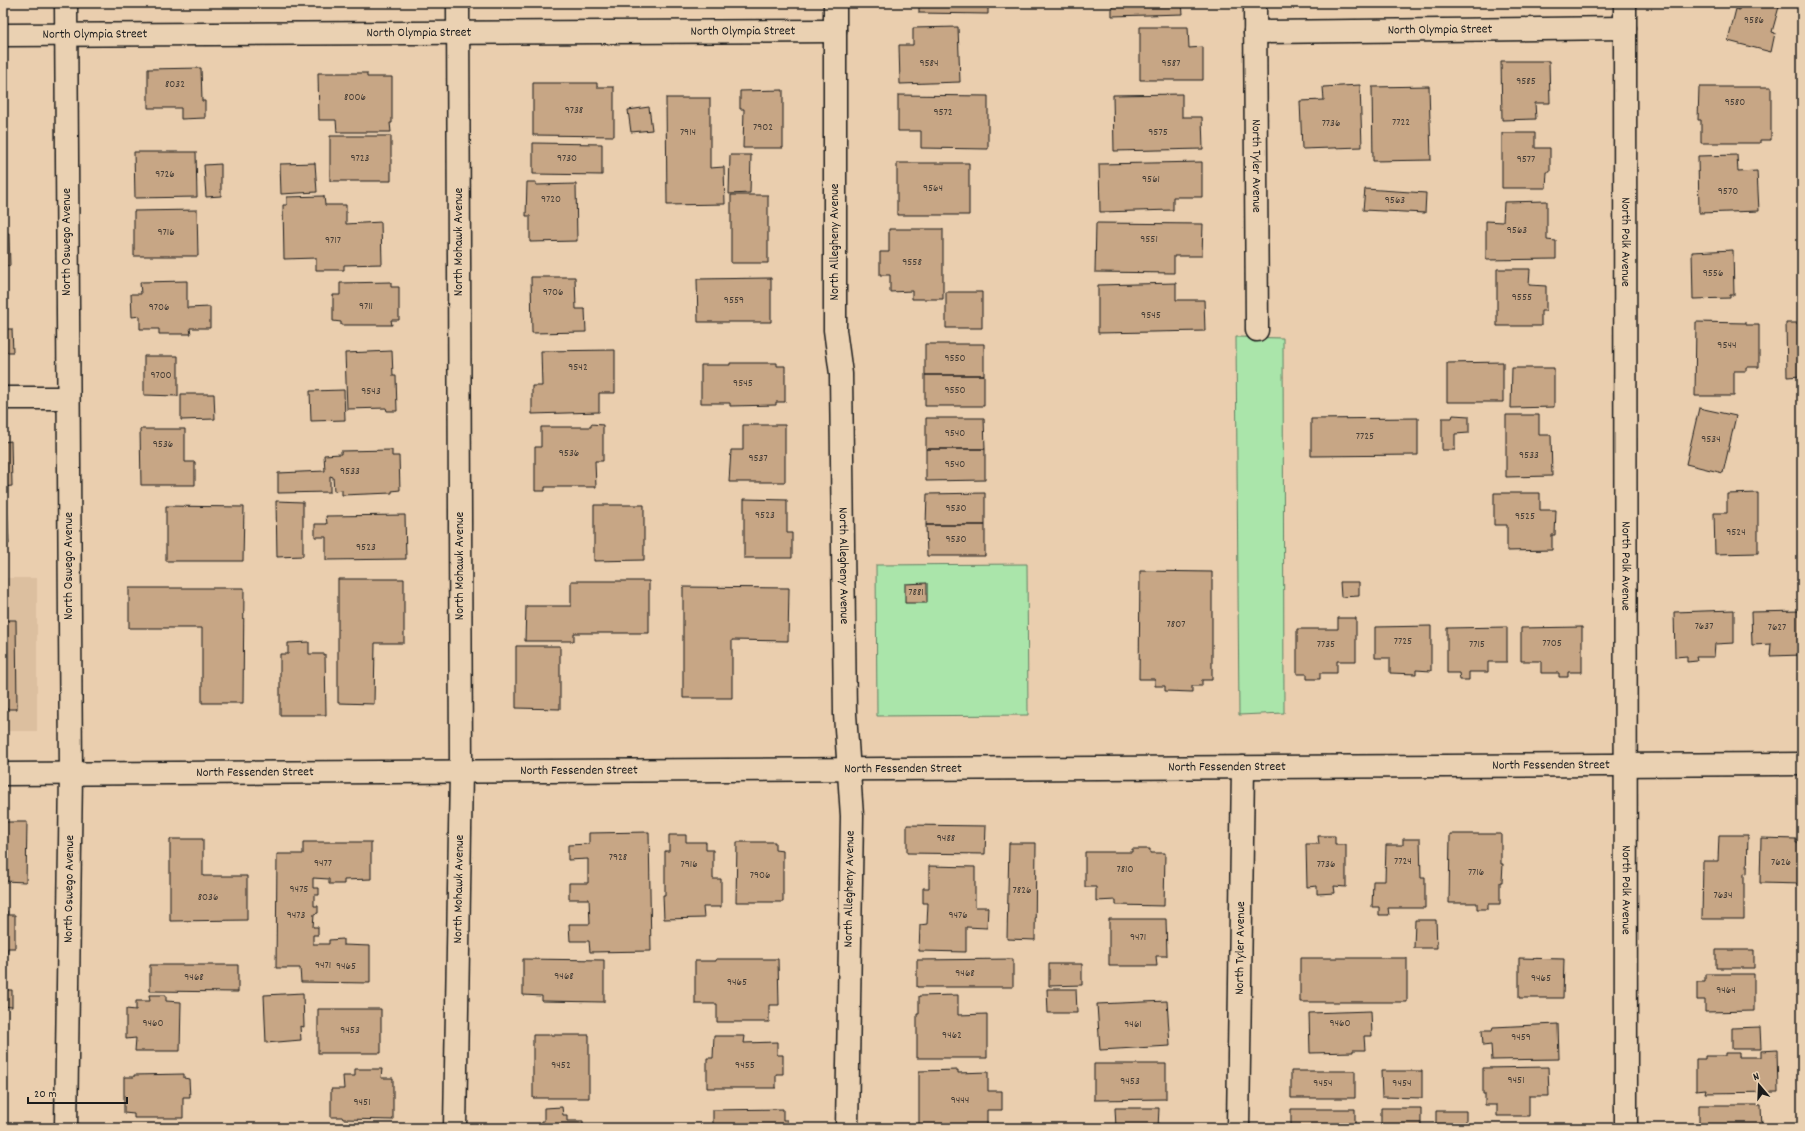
<svg xmlns="http://www.w3.org/2000/svg" width="1805" height="1131" viewBox="0 0 1805 1131" font-family="Dekko,sans-serif">
	<rect width="100%" height="100%" fill="#eaceae"/>
	<filter id="ink" filterUnits="userSpaceOnUse"><feTurbulence type="fractalNoise" baseFrequency=".025" numOctaves="2"/><feDisplacementMap in="SourceGraphic" scale="8" xChannelSelector="R" yChannelSelector="G"/><feConvolveMatrix kernelMatrix="1 2 1 2 8 2 1 2 1" color-interpolation-filters="sRGB"/></filter>
	<g filter="url(#ink)">
		<!-- built -->
		<path fill="#dcbf9f" d="M3,578H37V731H3Z"/>
		<!-- green -->
		<path fill="#aae5aa" stroke="#638063" d="M1236,337L1283,338L1284,713L1239,715Z
			M1027,564L1028,715L877,716L876,565Z"/>
		<!-- building -->
		<path fill="#c7a685" stroke="#1c1c1c" d="M919,3H988V14L919,13Z
			M1112,3H1182L1183,14L1112,16Z
			M1740,3H1780L1772,32L1775,33L1771,52L1728,41L1736,9L1739,10Z
			M958,27L960,82L900,84L899,45H913V28Z
			M1140,27H1188L1189,48L1203,47V80H1140Z
			M1501,61H1549L1550,103H1535L1536,119L1502,120Z
			M201,68L202,101H205V118L181,119V108H148V69Z
			M318,73H367V77H392V123H390L391,132H337L336,120H319Z
			M533,83H597V87H614V136L533,135Z
			M1360,85L1362,147L1302,149L1300,101L1324,100L1323,87Z
			M1429,86L1431,160L1373,161L1372,87Z
			M1699,87H1771V140H1760V143H1701V120H1698Z
			M783,90V148H743L744,109H740V91Z
			M1182,94V117H1202L1203,149L1114,151L1113,95Z
			M898,95L988,96V149L921,148V131H898Z
			M666,98H710V168L724,167L725,204L667,205Z
			M649,107L652,130L631,132L628,110Z
			M1502,133H1535V148H1550V172H1547L1546,188H1502Z
			M330,136H391V181H330Z
			M533,143L602,144V175L533,174Z
			M134,152H196L197,197L135,198Z
			M730,155H751L750,193L729,194Z
			M1737,155L1738,172L1757,171L1759,211L1699,213L1698,156Z
			M1202,162V197H1173V210L1100,212L1099,164Z
			M315,163L317,192L281,194L280,164Z
			M897,163H969V215H897Z
			M221,164V196L206,197L204,165Z
			M527,182H536V185L576,184L577,241L530,242V216H526Z
			M1365,189L1426,193L1425,213L1363,210Z
			M731,195H768V263H731Z
			M324,196L325,205H346V224L381,222L382,264L344,265V270H316V258L284,259L283,205H287V197Z
			M1547,201V240L1556,241V259L1486,260V221L1503,222L1504,202Z
			M197,210L198,256H134V211Z
			M1096,223L1203,224L1202,256H1174V273L1095,272Z
			M889,229H943V299H912V291L890,292V275H880V252H889Z
			M9,233L10,266H3V234Z
			M1733,250L1734,295H1730V298L1693,299L1692,252Z
			M1497,269H1530L1529,285L1546,286V311H1541V326H1497Z
			M531,277H575L576,309H585L586,332L532,333Z
			M771,278V322H698L697,279Z
			M187,281V308L210,307V328H190L191,334H159V329H140V316L132,317L131,294H141L140,282Z
			M391,282V287H399V320H391L392,325H341V322L333,321V295H340V283Z
			M1176,283V300H1204L1205,331L1098,333V285Z
			M946,292H982V328H946Z
			M3,316H6V329H12L13,352H3Z
			M1696,322L1746,323V325H1759V367H1746V371H1734V396H1695Z
			M1786,323H1802V376L1787,377Z
			M925,344H984V375H925Z
			M615,350V393H599V412L532,414V386H542L541,351Z
			M392,351L393,376H396L397,411H387L386,408L347,409L345,353Z
			M144,356H178V396L144,395Z
			M1503,362V402H1447V363Z
			M730,363H777V366H785V402H776V405L730,406V403H701V365H730Z
			M1512,368H1554V407L1511,408Z
			M925,375H984V406H925Z
			M344,390L345,420L311,421L310,391Z
			M181,394H214L215,419L181,420Z
			M1699,408L1736,416L1723,473L1686,464Z
			M1453,415L1469,416V433L1455,434V450H1442V418H1452Z
			M1506,415H1539V435H1551L1552,476L1506,477Z
			M926,418H984L985,449H926Z
			M1418,418V455L1311,456V419Z
			M591,424L603,425V461H595L596,487H545V491H535V447H541V427H591Z
			M743,425H785V482H729L731,450H743Z
			M140,429H185V462H195V485H141Z
			M11,441L12,486L3,487V442Z
			M926,449H985V480L926,481Z
			M392,450V456H399L400,490L392,491V493L342,495V490L334,491L333,477L330,476V492L278,493V473L325,471L324,455L341,454V451Z
			M985,493V525H926L927,494Z
			M1494,493H1540V510H1556L1555,535H1552V550L1507,551V525H1494Z
			M1758,493V553L1715,554L1714,513H1727V494Z
			M744,499L787,500V533H792V558H744Z
			M276,501L303,502V556L277,557Z
			M7,502L9,544H3V503Z
			M594,505H644V560L594,561Z
			M166,506L244,507L243,561H166Z
			M405,515L406,559L326,560V537H315V524H327L326,516Z
			M926,525H985V556H927Z
			M1140,571L1212,572V680H1202V686H1192V692L1165,691V686H1155V679H1139Z
			M338,579H404V643H375L374,704L338,703Z
			M571,581H649V633H574V641H525L526,606H571Z
			M1340,582H1359V596L1341,597Z
			M927,583V603H905V584Z
			M683,587L789,588L788,641L732,640V698H683Z
			M129,588H244L243,703H202V628H129Z
			M1734,610V643L1715,644L1714,657H1696L1697,661L1687,662V656L1675,657L1674,612Z
			M1802,611V655L1770,656L1771,644L1752,645L1751,612Z
			M1338,618H1356V661H1337V673H1320V679H1307V674H1297V629H1338Z
			M3,620H16L17,709H3Z
			M1431,626V671L1416,670V674L1390,673V658H1375V627Z
			M1507,627V662H1488V672H1469V680H1460L1459,673H1447V628Z
			M1582,627V672H1568V677H1559V673H1541V661H1521V628Z
			M309,642V654H325L326,715H280V654H288V643Z
			M516,646H560V709L516,708Z
			M3,822H27L26,882L3,881Z
			M907,825L986,826L985,854L907,853Z
			M649,832L651,951L590,952L589,941H570L569,924H590L589,899H569V883H588V859L568,860V845L589,844V833Z
			M1450,834H1501V864H1503L1502,882H1500V904H1488V909H1477V903H1449Z
			M669,835H686V842H706V850H713V879H721V907H703L704,918L664,919L663,895H665V851H669Z
			M1719,835H1748L1747,874L1744,873V919H1702L1703,861H1718Z
			M1318,836H1335V845H1346V887L1334,886L1335,893L1317,894V886L1307,887L1306,844H1319Z
			M1761,838L1796,839V843H1802V884L1760,883Z
			M170,839H203V876H247V920L170,921Z
			M1403,839H1420L1421,878H1425V908H1388L1389,915H1379V907H1372L1373,881H1385L1386,845H1403Z
			M303,842H371V879L344,880V884H329V879L313,878V888H319V895H314V906H318V913L314,914L313,927H318V935H313V944H329V940L343,939V945L370,946V983L301,982L300,968H276L277,854H303Z
			M737,842H775V850L783,851V902H736Z
			M1009,843H1036L1035,940L1007,939Z
			M1132,849H1150V853H1165L1164,906L1116,905V900L1096,901V887H1085V852H1132Z
			M929,866L975,867V907H988L987,928L966,927V952L919,951L920,925L927,924L928,903H923V888H929Z
			M3,911H7V915H15V948H8L7,954H3Z
			M1109,919H1166L1167,956H1156L1157,966H1109Z
			M1415,920H1436L1437,948H1414Z
			M1716,950H1754V968H1716Z
			M1300,958H1407V1002H1300Z
			M1519,958L1564,959L1563,998H1519Z
			M523,959L604,960V1002L542,1001V996L523,995Z
			M716,959H778L779,1005H769V1022H717V1004H695V961H716Z
			M1013,959V987H917V960Z
			M1049,964H1082V985L1049,986Z
			M150,965H238V992L150,991Z
			M1705,974H1754V1011L1705,1012V1000H1697V982H1705Z
			M1047,989H1076L1077,1013H1048Z
			M3,990H12V1007L3,1006Z
			M303,993L304,1027L300,1026L301,1040L266,1043L264,995Z
			M149,995H166V1001L181,1002L180,1051H135L136,1038L126,1039V1009L136,1010V1001H150Z
			M958,995V1015L987,1014V1058H917V1014H919V996Z
			M1167,1001L1170,1046L1100,1050L1097,1004Z
			M318,1009H381V1053H318Z
			M1371,1011L1372,1036H1364L1365,1050H1353V1052L1310,1053L1309,1013Z
			M1558,1024L1559,1059L1492,1060L1491,1045L1483,1046L1482,1030H1492L1493,1027Z
			M1760,1027L1761,1049H1732V1028Z
			M533,1035H589V1098H533Z
			M714,1036H745L744,1043L777,1042V1055H783V1074H776V1088H707V1058H713Z
			M1777,1050L1778,1092L1705,1093L1706,1089L1696,1090V1059H1705V1056H1725V1053H1739V1057H1761V1051Z
			M1094,1064H1166V1099L1094,1100Z
			M1548,1067L1549,1096H1529V1116H1497V1105H1485V1094H1483V1068Z
			M355,1069H382L381,1078H393V1120L343,1119L342,1117H331V1089H344L343,1076H355Z
			M958,1070V1073L988,1072V1091H1002V1110H987V1128H919V1071Z
			M1291,1071H1355V1098H1291Z
			M1381,1071H1422V1098L1382,1097Z
			M184,1074V1078L189,1079L190,1097H183V1118H134V1114L124,1113V1077H134V1075Z
			M1699,1105H1761L1762,1128H1699Z
			M562,1107L563,1115H567V1121H583V1128H532V1127L541,1126V1121H544V1108Z
			M1115,1108H1159L1158,1128H1116Z
			M1381,1108H1421V1128H1381Z
			M783,1109V1120H787V1128H713V1110Z
			M1291,1109H1355V1128H1291Z
			M1436,1111H1466V1128H1436Z"/>
		<g fill="none" stroke-linecap="round" stroke-linejoin="round">
			<defs>
				<g id="street">
					<path id="s1" d="M835,3V330L841,374L845,714L852,816L847,1128"/>
					<path id="s2" d="M1255,3L1257,330"/>
					<path id="s3" d="M1625,3L1626,1128"/>
					<path id="s4" d="M1255,32L1625,28"/>
					<path id="s5" d="M3,35L835,31"/>
					<path d="M3,398H68"/>
					<path id="s6" d="M66,1128L71,774L66,3"/>
					<path id="s7" d="M455,1128L461,771L458,3"/>
					<path id="s8" d="M1238,1128L1243,767"/>
				</g>
				<g id="secondary">
					<path id="s9" d="M3,774L1802,764"/>
				</g>
			</defs>
			<!-- street casing -->
			<use href="#street" stroke="#1c1c1c" stroke-width="25"/>
			<!-- secondary casing -->
			<use href="#secondary" stroke="#1c1c1c" stroke-width="25"/>
			<!-- street -->
			<use href="#street" stroke="#ead1b2" stroke-width="22"/>
			<!-- secondary -->
			<use href="#secondary" stroke="#ead1b2" stroke-width="22"/>
		</g>
	</g>
	<g text-anchor="middle" dominant-baseline="central" stroke-width="3.5" stroke-linejoin="round" paint-order="stroke">
		<!-- number labels -->
		<g font-size="11" fill="#473e36">
			<text x="1754" y="21">9586</text>
			<text x="929" y="64">9584</text>
			<text x="1171" y="64">9587</text>
			<text x="1526" y="82">9585</text>
			<text x="175" y="85">8032</text>
			<text x="355" y="98">8006</text>
			<text x="1735" y="103">9580</text>
			<text x="574" y="111">9738</text>
			<text x="943" y="113">9572</text>
			<text x="1401" y="123">7722</text>
			<text x="1331" y="124">7736</text>
			<text x="763" y="128">7902</text>
			<text x="688" y="133">7914</text>
			<text x="1158" y="133">9575</text>
			<text x="360" y="159">9723</text>
			<text x="567" y="159">9730</text>
			<text x="1526" y="160">9577</text>
			<text x="165" y="175">9726</text>
			<text x="1151" y="180">9561</text>
			<text x="933" y="189">9564</text>
			<text x="1728" y="192">9570</text>
			<text x="551" y="200">9720</text>
			<text x="1395" y="201">9563</text>
			<text x="1517" y="231">9563</text>
			<text x="166" y="233">9716</text>
			<text x="1149" y="240">9551</text>
			<text x="333" y="241">9717</text>
			<text x="912" y="263">9558</text>
			<text x="1713" y="274">9556</text>
			<text x="553" y="293">9706</text>
			<text x="1522" y="298">9555</text>
			<text x="734" y="301">9559</text>
			<text x="366" y="307">9711</text>
			<text x="159" y="308">9706</text>
			<text x="1151" y="316">9545</text>
			<text x="1727" y="346">9544</text>
			<text x="955" y="359">9550</text>
			<text x="578" y="368">9542</text>
			<text x="161" y="376">9700</text>
			<text x="743" y="384">9545</text>
			<text x="955" y="391">9550</text>
			<text x="371" y="392">9543</text>
			<text x="955" y="434">9540</text>
			<text x="1365" y="437">7725</text>
			<text x="1711" y="440">9534</text>
			<text x="163" y="445">9536</text>
			<text x="569" y="454">9536</text>
			<text x="1529" y="456">9533</text>
			<text x="758" y="459">9537</text>
			<text x="955" y="465">9540</text>
			<text x="350" y="472">9533</text>
			<text x="956" y="509">9530</text>
			<text x="765" y="516">9523</text>
			<text x="1525" y="517">9525</text>
			<text x="1736" y="533">9524</text>
			<text x="956" y="540">9530</text>
			<text x="366" y="548">9523</text>
			<text x="916" y="593">7881</text>
			<text x="1176" y="625">7807</text>
			<text x="1704" y="627">7637</text>
			<text x="1777" y="628">7627</text>
			<text x="1403" y="642">7725</text>
			<text x="1552" y="644">7705</text>
			<text x="1326" y="645">7735</text>
			<text x="1477" y="645">7715</text>
			<text x="946" y="839">9488</text>
			<text x="618" y="858">7928</text>
			<text x="1403" y="862">7724</text>
			<text x="1781" y="863">7626</text>
			<text x="323" y="864">9477</text>
			<text x="689" y="865">7916</text>
			<text x="1326" y="865">7736</text>
			<text x="1125" y="870">7810</text>
			<text x="1476" y="873">7716</text>
			<text x="760" y="876">7906</text>
			<text x="299" y="890">9475</text>
			<text x="1022" y="891">7826</text>
			<text x="1723" y="896">7634</text>
			<text x="208" y="898">8036</text>
			<text x="296" y="916">9473</text>
			<text x="958" y="916">9476</text>
			<text x="1138" y="938">9471</text>
			<text x="323" y="966">9471</text>
			<text x="346" y="967">9465</text>
			<text x="965" y="974">9468</text>
			<text x="564" y="977">9468</text>
			<text x="194" y="978">9468</text>
			<text x="1541" y="979">9465</text>
			<text x="737" y="983">9465</text>
			<text x="1726" y="991">9464</text>
			<text x="153" y="1024">9460</text>
			<text x="1340" y="1024">9460</text>
			<text x="1133" y="1025">9461</text>
			<text x="350" y="1031">9453</text>
			<text x="952" y="1036">9462</text>
			<text x="1521" y="1038">9459</text>
			<text x="561" y="1066">9452</text>
			<text x="745" y="1066">9455</text>
			<text x="1516" y="1081">9451</text>
			<text x="1130" y="1082">9453</text>
			<text x="1323" y="1084">9454</text>
			<text x="1402" y="1084">9454</text>
			<text x="960" y="1101">9444</text>
			<text x="362" y="1103">9451</text>
		</g>
		<!-- street labels -->
		<g font-size="13" fill="#1c1c1c" stroke="#ead1b2">
			<text stroke="none"><textPath href="#s4" startOffset="185">North Olympia Street</textPath></text>
			<text stroke="none"><textPath href="#s5" startOffset="740">North Olympia Street</textPath></text>
			<text stroke="none"><textPath href="#s5" startOffset="416">North Olympia Street</textPath></text>
			<text stroke="none"><textPath href="#s5" startOffset="92">North Olympia Street</textPath></text>
			<text stroke="none"><textPath href="#s2" startOffset="163">North Tyler Avenue</textPath></text>
			<text transform="translate(67 242) rotate(-90)">North Oswego Avenue</text>
			<text transform="translate(459 242) rotate(-90)">North Mohawk Avenue</text>
			<text transform="translate(835 242) rotate(-90)">North Allegheny Avenue</text>
			<text stroke="none"><textPath href="#s3" startOffset="239">North Polk Avenue</textPath></text>
			<text stroke="none"><textPath href="#s1" startOffset="563">North Allegheny Avenue</textPath></text>
			<text stroke="none"><textPath href="#s3" startOffset="563">North Polk Avenue</textPath></text>
			<text transform="translate(69 566) rotate(-90)">North Oswego Avenue</text>
			<text transform="translate(460 566) rotate(-90)">North Mohawk Avenue</text>
			<text stroke="none"><textPath href="#s9" startOffset="1548">North Fessenden Street</textPath></text>
			<text stroke="none"><textPath href="#s9" startOffset="1224">North Fessenden Street</textPath></text>
			<text stroke="none"><textPath href="#s9" startOffset="900">North Fessenden Street</textPath></text>
			<text stroke="none"><textPath href="#s9" startOffset="576">North Fessenden Street</textPath></text>
			<text stroke="none"><textPath href="#s9" startOffset="252">North Fessenden Street</textPath></text>
			<text stroke="none"><textPath href="#s6" startOffset="239">North Oswego Avenue</textPath></text>
			<text transform="translate(850 889) rotate(-89)">North Allegheny Avenue</text>
			<text stroke="none"><textPath href="#s3" startOffset="887">North Polk Avenue</textPath></text>
			<text stroke="none"><textPath href="#s7" startOffset="239">North Mohawk Avenue</textPath></text>
			<text stroke="none"><textPath href="#s8" startOffset="180">North Tyler Avenue</textPath></text>
		</g>
	</g>
	<!-- margin -->
	<rect width="1805" height="1131" fill="none" stroke="#ead1b2" stroke-width="16"/>
	<rect x="8" y="8" width="1789" height="1115" fill="none" stroke="#1c1c1c" stroke-width="1.5" filter="url(#ink)"/>
	<!-- north arrow -->
	<g transform="translate(1759 1085) rotate(341)" stroke="#ead1b2" stroke-width="3" paint-order="stroke">
	<path d="M0-3L7 15L0 10L-7 15Z" fill="#1c1c1c"/>
	<text y="-6" font-size="11" font-weight="bold" text-anchor="middle" fill="#1c1c1c">N</text>
	</g>
	<!-- scale -->
	<path d="M28 1097v6h99v-6" fill="none" stroke="#1c1c1c" stroke-width="2"/>
	<text x="34" y="1097" font-size="12" fill="#1c1c1c" stroke="#ead1b2" stroke-width="3" paint-order="stroke">20 m</text>
</svg>
